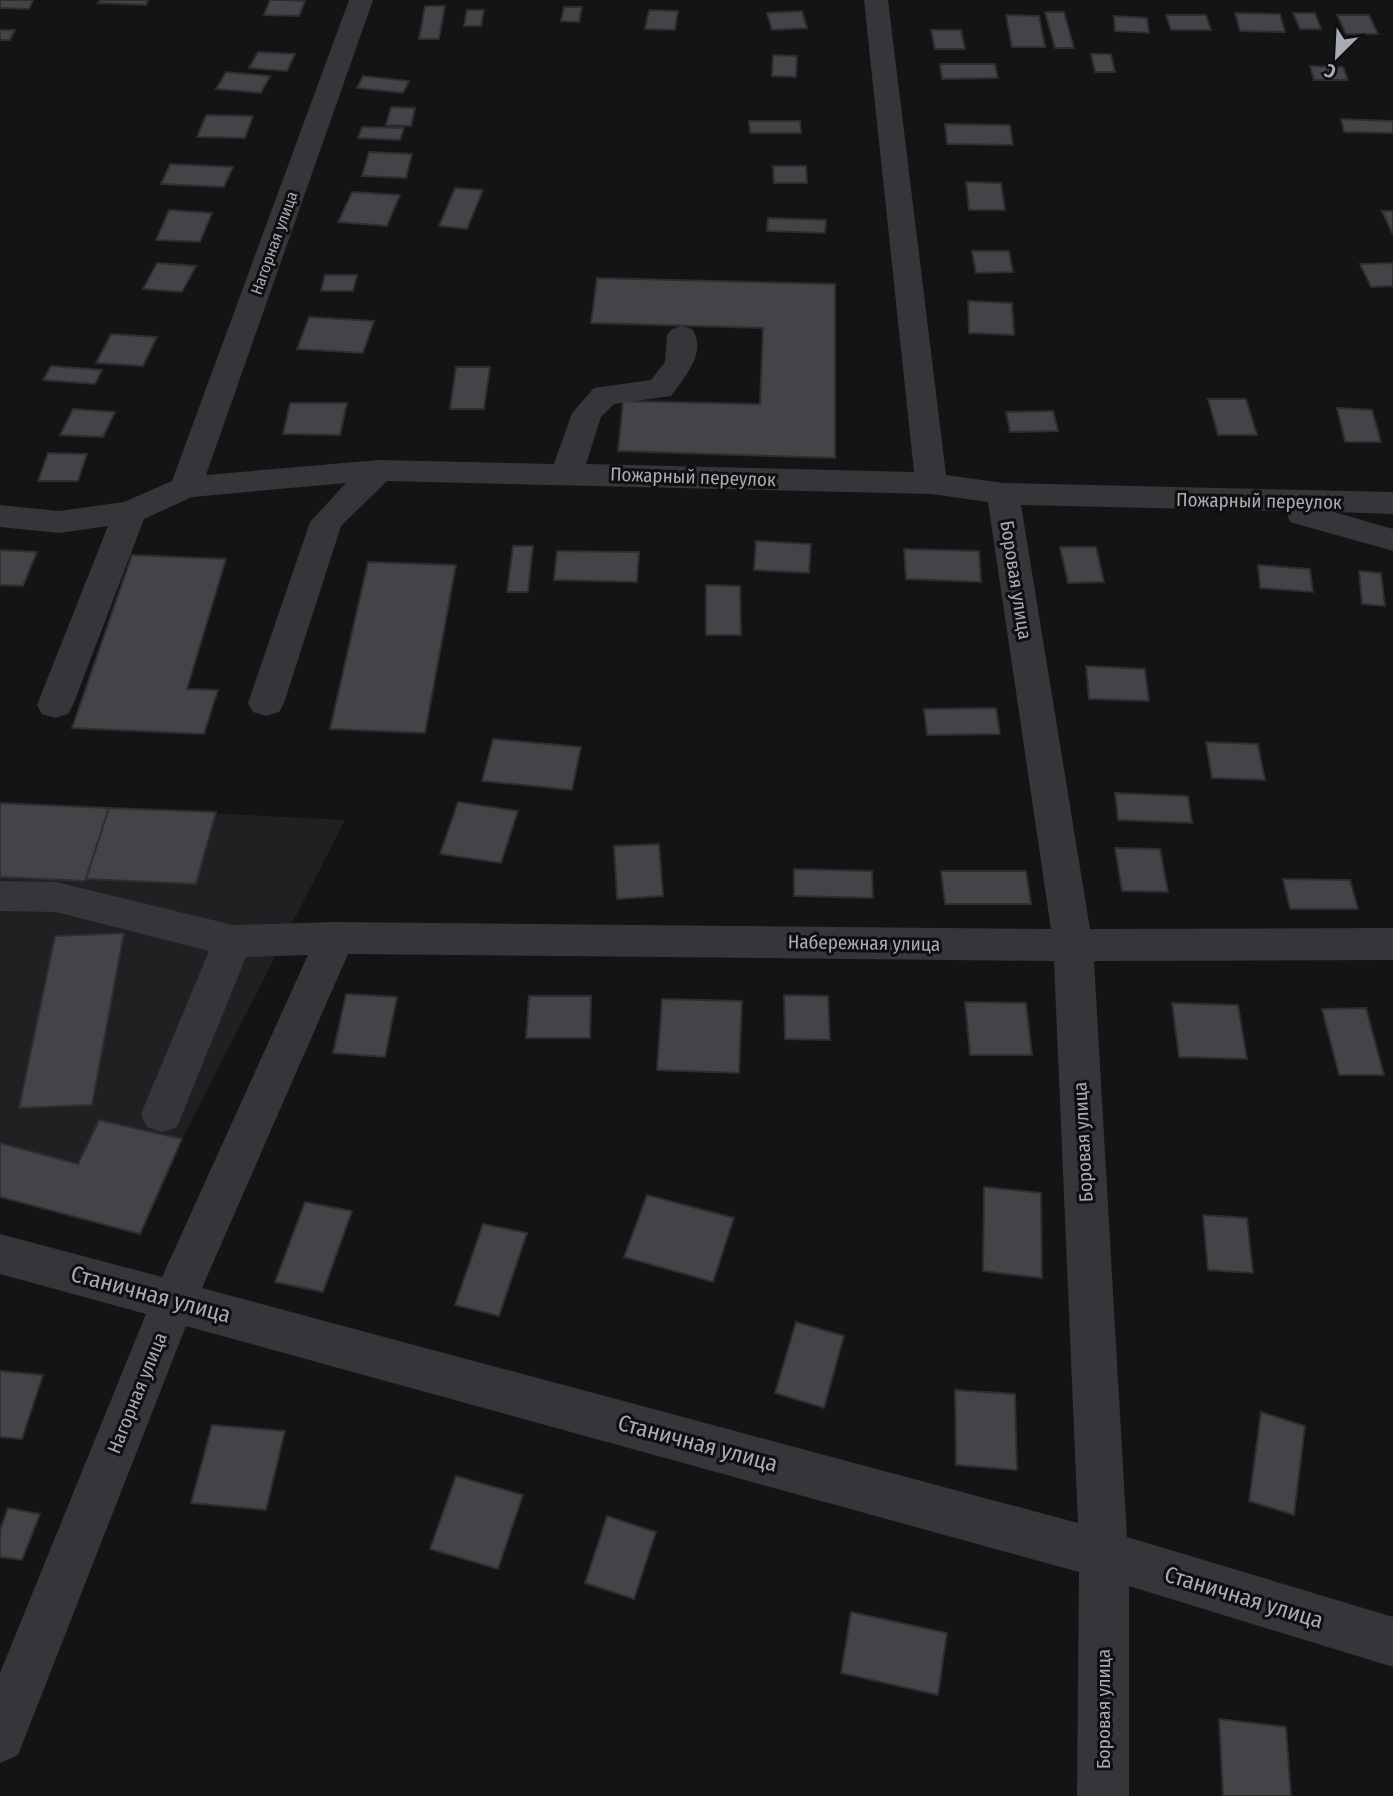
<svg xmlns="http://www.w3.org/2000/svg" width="1393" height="1796" viewBox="0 0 1393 1796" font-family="'Fira Sans Condensed',sans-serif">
	<rect width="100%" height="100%" fill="#141415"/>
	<!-- built -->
	<path fill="#202022" d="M0,803L345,820L182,1139L140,1234L0,1197Z"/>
	<!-- building -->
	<path fill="#434448" stroke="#2e2e31" stroke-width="2" d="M0,0H33L29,9L0,8Z
		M100,0H148L146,5L98,3Z
		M270,0H283L305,1L299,16L264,15Z
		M425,6H445L439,39H419Z
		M564,7H582L579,22L561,21Z
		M467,10H484L481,26H464Z
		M649,10L678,11L675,30L645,29Z
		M802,11L807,28L772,30L767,13Z
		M1045,12H1064L1074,48H1055Z
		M1235,13L1280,14L1285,32L1240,31Z
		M1293,13H1315L1321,29H1300Z
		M1006,15L1039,16L1045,47H1012Z
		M1166,15H1206L1211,30H1171Z
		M1337,15H1369L1378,34H1346Z
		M1114,16L1147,18L1149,33L1115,31Z
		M0,30H15L10,40H0Z
		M931,30H961L965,49H935Z
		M258,52L295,54L287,71L249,68Z
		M1091,54H1111L1115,72H1095Z
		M773,55L797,56L796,77L772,76Z
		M940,64H995L998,78L942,79Z
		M1310,66L1343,67L1348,80H1314Z
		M226,72L270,76L261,93L216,89Z
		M363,76L409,81L403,93L357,88Z
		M391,107L415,108L411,126L386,125Z
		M206,115L253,116L245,138L197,137Z
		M1341,119L1393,121V133L1344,132Z
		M749,121H800L801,133H750Z
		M945,124L1010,125L1013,145L947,144Z
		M362,127L404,128L400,140L358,138Z
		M369,152L412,154L406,178L362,176Z
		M170,164L233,167L224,187L161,184Z
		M773,166H806L807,183H774Z
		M966,182L1001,183L1005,210H969Z
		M455,188L483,190L467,229L439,226Z
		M352,192L400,195L387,226L338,222Z
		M169,210L212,213L200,242L156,240Z
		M1382,211H1393V233H1392Z
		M768,218L826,220L825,233L767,231Z
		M972,251H1009L1013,272L976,273Z
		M157,263L196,266L182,292L143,289Z
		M1393,263V286L1371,287L1360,264Z
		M325,275H357L353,291H321Z
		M597,278L835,284V458L618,451L623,401L760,404L763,328L591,323Z
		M968,301L1012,303L1014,335L969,333Z
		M309,317L374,321L363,353L297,349Z
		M111,334L157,337L143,366L96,363Z
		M51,366L102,370L95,384L43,380Z
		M456,367H490L484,409H450Z
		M1208,399H1246L1257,435H1218Z
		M290,403H347L340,435L283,434Z
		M1337,408L1372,410L1381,442H1345Z
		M73,409L115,412L103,437L60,435Z
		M1053,411L1058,431L1010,432L1006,412Z
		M48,453L87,454L78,481H38Z
		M756,541L811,544L809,573L754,570Z
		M513,546H533L528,592H507Z
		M1060,547H1096L1104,582L1068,583Z
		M904,549L979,551L981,582L906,579Z
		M0,550L37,552L23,586L0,585Z
		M557,551L639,552L637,582L554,580Z
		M132,555L226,559L187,689L218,690L204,734L72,728Z
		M368,562L456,565L425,733L330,729Z
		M1258,565L1310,569L1313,592L1260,588Z
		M1359,571L1381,573L1385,606L1362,604Z
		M706,585L740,586L741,635H706Z
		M1086,666L1145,669L1149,701L1089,699Z
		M996,708L1000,734L927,735L924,709Z
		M493,739L581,747L572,790L482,781Z
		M1206,742L1258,744L1265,780L1212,778Z
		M1115,793L1188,796L1192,823L1118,820Z
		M458,802L518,811L501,863L440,854Z
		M0,803L109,808L85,881L0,877Z
		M109,808L216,812L196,884L86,879Z
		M659,844L663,896L617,899L614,846Z
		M1115,848L1160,849L1168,892L1122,891Z
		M794,869L872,871L873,898L794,896Z
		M941,871H1026L1031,904H945Z
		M1283,879L1350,880L1358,909H1290Z
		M124,933L92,1105L19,1108L55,936Z
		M346,994L397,997L385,1057L333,1053Z
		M784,995L828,996L830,1040L785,1039Z
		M529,996H591L590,1038H526Z
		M662,999L742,1001L739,1073L657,1070Z
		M965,1002L1026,1003L1032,1055H970Z
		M1172,1003L1238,1005L1247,1059L1179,1057Z
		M1366,1008L1384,1075H1339L1322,1009Z
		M99,1120L182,1139L140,1234L0,1197V1143L78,1164Z
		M984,1187L1041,1193L1042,1278L983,1271Z
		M647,1195L734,1218L713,1282L624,1257Z
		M305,1202L352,1211L323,1292L275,1282Z
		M1203,1215L1247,1218L1253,1273L1208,1270Z
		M483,1224L527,1233L499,1316L455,1305Z
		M796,1322L844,1336L824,1408L775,1393Z
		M0,1371L43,1375L22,1439L0,1437Z
		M955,1390L1015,1394L1017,1470L956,1465Z
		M1261,1412L1305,1426L1294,1515L1249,1501Z
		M212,1425L285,1431L266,1510L191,1503Z
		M456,1476L523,1495L498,1569L430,1549Z
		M8,1508L40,1514L22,1560L0,1557V1530Z
		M607,1516L656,1532L634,1599L585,1583Z
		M851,1612L947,1633L938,1695L841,1673Z
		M1219,1719L1286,1727L1291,1796H1223Z"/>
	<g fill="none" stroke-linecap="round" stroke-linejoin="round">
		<!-- minor -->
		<path fill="#35363a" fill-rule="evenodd" d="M349,0H373L206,475L379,460L554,464L572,413L594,388L651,380L665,362L667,335L672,329L682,326L692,329C708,352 684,378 671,396L614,404L601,417L586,464L914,472L864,0H888L946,475L1003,483L1393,492V514L1334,512L1393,529V551L1290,522L1286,511L1021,505L1090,929L1393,928V960L1094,961L1127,1537L1393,1617V1667L1129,1586V1796H1077L1079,1572L186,1326L18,1755L0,1763V1673L146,1314L0,1274V1234L162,1277L308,955L246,957L177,1127L162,1132L147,1127L141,1114L209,951L56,912L0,911V881L56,882L233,925L335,922L1051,929L988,502L931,494L387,481L341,526L284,703L279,712L266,716L253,712L248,703L310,522L346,483L192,497L144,519L73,705L68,714L55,718L42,714L37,705L108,526L59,533L0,527V505L59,511L124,502L172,481ZM348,954L1054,961L1078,1523L202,1288Z"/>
	</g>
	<g text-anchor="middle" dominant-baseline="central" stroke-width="6" stroke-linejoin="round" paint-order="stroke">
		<!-- far-street labels -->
		<g font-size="16" fill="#a7acb4" stroke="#0f0f10">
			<text transform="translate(274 243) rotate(-70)">Нагорная улица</text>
		</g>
		<!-- street labels -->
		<g font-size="19" fill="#a7acb4" stroke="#0f0f10">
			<text transform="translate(693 477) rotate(2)">Пожарный переулок</text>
			<text transform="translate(1259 501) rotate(1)">Пожарный переулок</text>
			<text transform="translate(1016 580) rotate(81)">Боровая улица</text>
			<text transform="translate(864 943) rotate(1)">Набережная улица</text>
			<text transform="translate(1083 1142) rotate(-93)">Боровая улица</text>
			<text transform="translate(137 1393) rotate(-68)">Нагорная улица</text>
			<text transform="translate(1103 1709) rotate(-90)">Боровая улица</text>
		</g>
		<!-- near-street labels -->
		<g font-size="23" fill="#a7acb4" stroke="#0f0f10">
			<text transform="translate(151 1294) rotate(15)">Станичная улица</text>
			<text transform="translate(698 1443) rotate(15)">Станичная улица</text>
			<text transform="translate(1244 1597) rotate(17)">Станичная улица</text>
		</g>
	</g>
	<!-- north arrow -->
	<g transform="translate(1337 56) rotate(204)" stroke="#0f0f10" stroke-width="5" paint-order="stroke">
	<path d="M0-5L12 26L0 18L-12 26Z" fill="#a7acb4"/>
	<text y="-10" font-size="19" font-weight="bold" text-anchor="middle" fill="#a7acb4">С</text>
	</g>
</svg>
